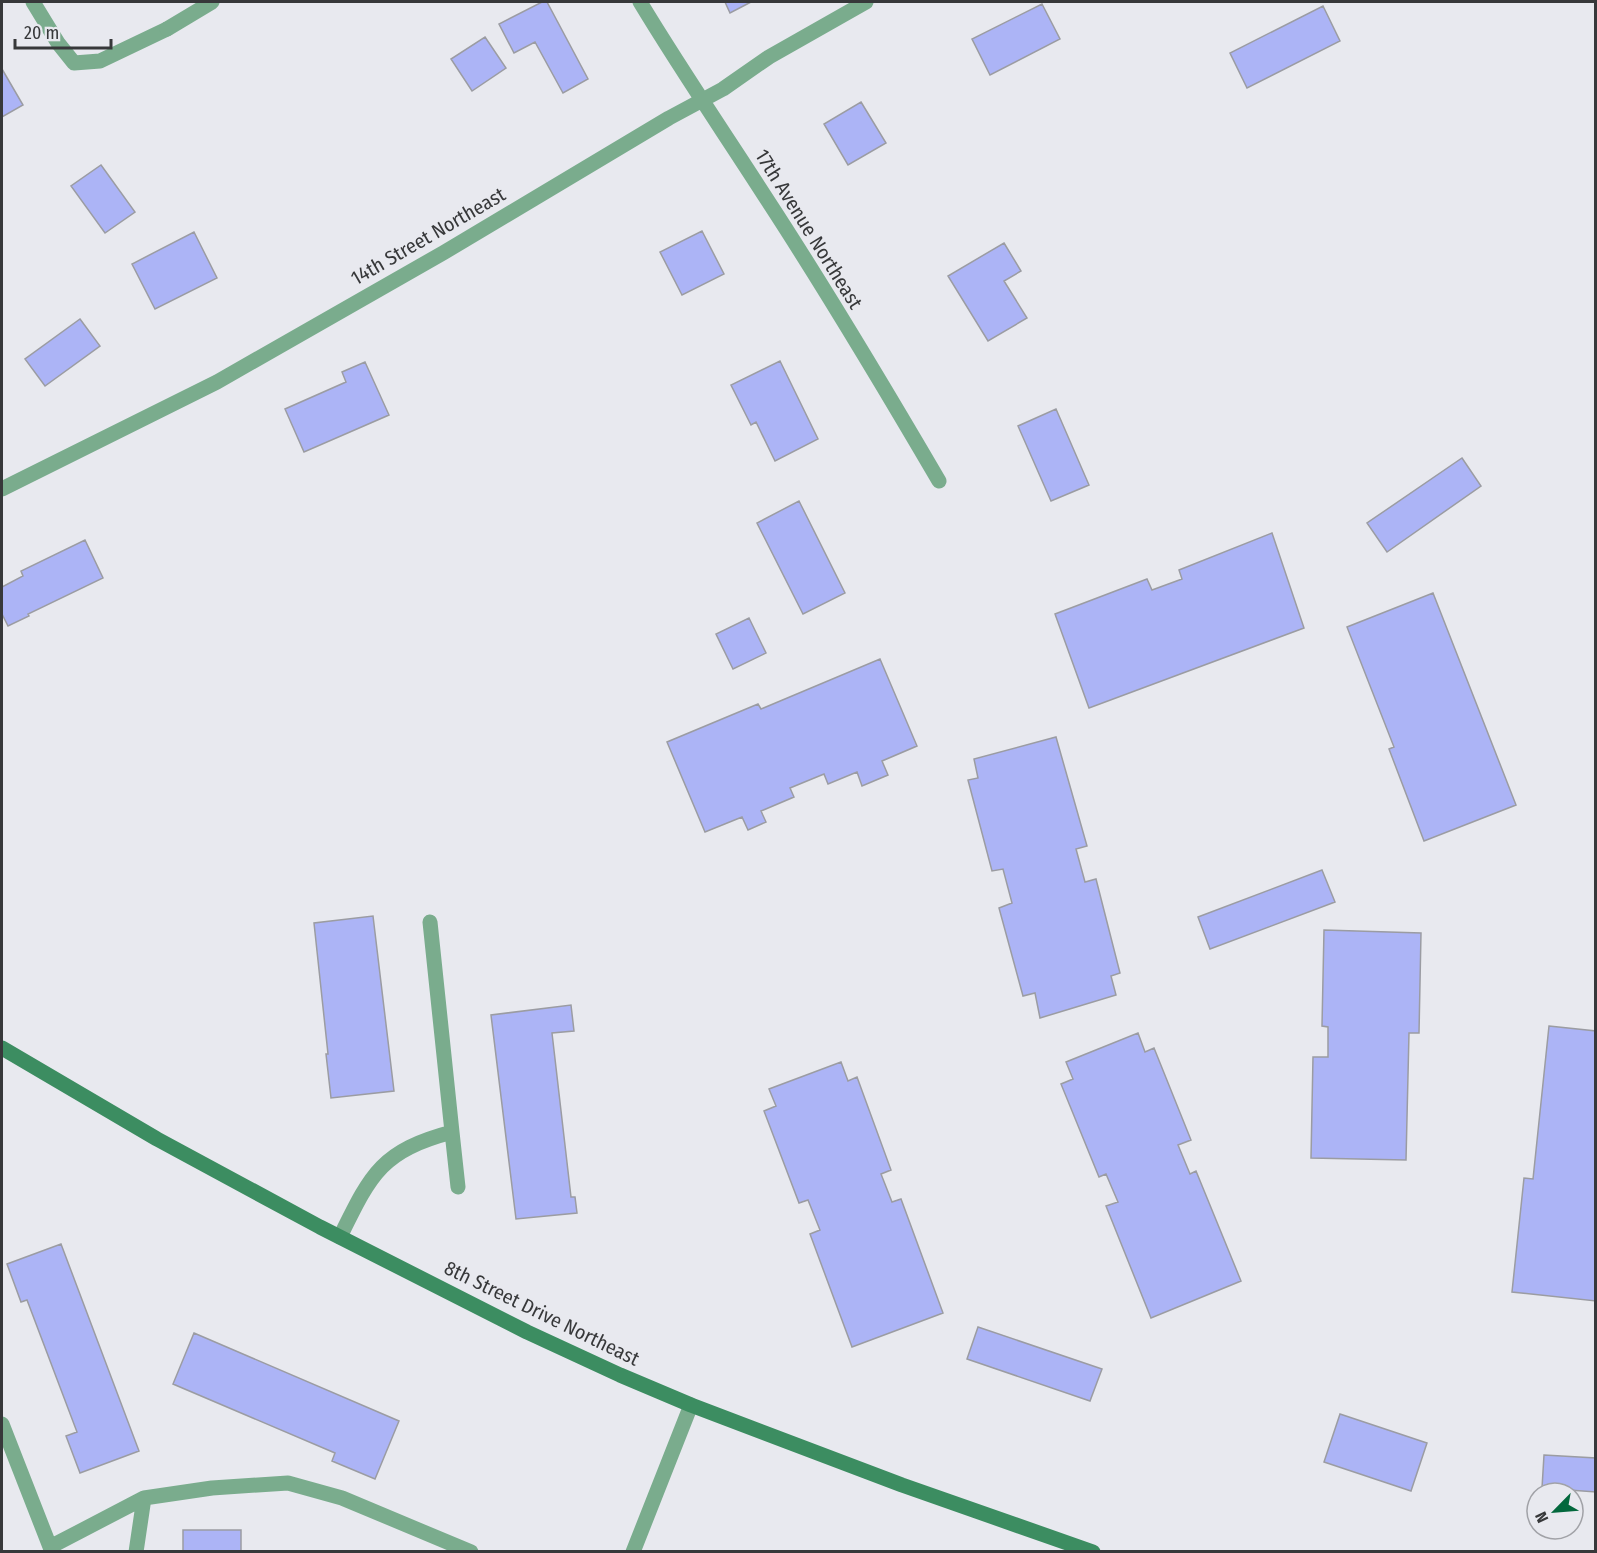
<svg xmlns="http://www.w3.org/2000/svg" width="1597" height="1553" viewBox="0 0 1597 1553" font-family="'Fira Sans Condensed',sans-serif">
	<rect width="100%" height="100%" fill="#e8e9ef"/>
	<!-- building -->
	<path fill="#acb4f6" stroke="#9b9ca2" stroke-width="1.5" d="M542,2H547L588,79L563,93L535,42L514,53L499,24Z
		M725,2H751L730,13Z
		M1042,4L1060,39L990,75L972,39Z
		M1323,6L1340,41L1247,88L1230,53Z
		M485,37L506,68L472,91L451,59Z
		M2,69L23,105L2,117Z
		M861,102L886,143L848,165L824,124Z
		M101,165L135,212L105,233L71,186Z
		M702,231L724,274L682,295L660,252Z
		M194,232L217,278L155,309L132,264Z
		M1004,243L1021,271L1004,281L1027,318L988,341L948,276Z
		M80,319L100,346L45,386L25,359Z
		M780,361L818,439L775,461L756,422L751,425L731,385Z
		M365,362L389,415L304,452L285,409L346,382L342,372Z
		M1056,409L1089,485L1051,501L1018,426Z
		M1462,458L1481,486L1387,552L1367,523Z
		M799,501L845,593L803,614L757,523Z
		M1272,533L1304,628L1089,708L1055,614L1147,579L1152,590L1182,579L1179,570Z
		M85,540L103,578L28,614L29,616L8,626L2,614V587L23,576L21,571Z
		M1433,593L1516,805L1424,841L1389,749L1394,747L1347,627Z
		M749,618L766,653L733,669L716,634Z
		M880,659L917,746L882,761L888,775L862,786L857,772L828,784L824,774L790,788L794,797L761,811L766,822L748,830L742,817L705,832L667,742L758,704L761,709Z
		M1056,737L1087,846L1076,849L1085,882L1096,879L1120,973L1111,976L1116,995L1040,1018L1035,993L1023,996L999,908L1012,903L1003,869L992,871L968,780L978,778L974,759Z
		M1322,870L1335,902L1210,949L1198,917Z
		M373,916L394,1091L331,1098L326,1054H328L314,923Z
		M1324,930L1421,933L1419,1033H1409L1406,1160L1311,1158L1313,1057H1328V1027L1322,1026Z
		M571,1005L574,1031L552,1033L571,1197H575L577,1213L516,1219L491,1015Z
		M1549,1026L1596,1031V1301L1512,1292L1524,1178L1533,1179Z
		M1138,1033L1145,1052L1154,1048L1191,1140L1178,1145L1190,1174L1196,1171L1241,1281L1151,1318L1106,1206L1118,1202L1106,1174L1099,1177L1061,1084L1073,1079L1066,1062Z
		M841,1062L848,1081L857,1077L891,1170L881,1174L892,1202L901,1199L943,1313L852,1347L810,1234L820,1230L808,1200L799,1203L764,1111L776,1106L769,1089Z
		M61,1244L139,1451L80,1473L66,1436L77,1432L27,1300L21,1302L7,1264Z
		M978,1327L1102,1369L1090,1401L967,1359Z
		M194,1333L399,1421L375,1479L332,1461L335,1453L173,1384Z
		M1340,1414L1427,1443L1411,1491L1324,1462Z
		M1544,1455L1596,1458V1492L1542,1488Z
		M183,1530H241V1552H183Z"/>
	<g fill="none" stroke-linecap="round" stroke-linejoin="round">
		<!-- service -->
		<path stroke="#7aac8d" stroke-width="15" d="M33,2L58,43L74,63L100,61L167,29
			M452,1132L458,1187
			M340,1237C371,1174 381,1151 452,1132L430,922
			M2,1424L52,1552
			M144,1498L212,1488L288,1483L342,1498L471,1552
			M50,1547L144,1498L136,1552
			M633,1552L691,1405"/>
		<!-- minor -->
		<path stroke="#7aac8d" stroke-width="15" d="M640,2C681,70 725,134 768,201C828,293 884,387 939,481
			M167,29L212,2
			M2,489L217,382L443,253L669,118L723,89L769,57L866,2"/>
		<!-- secondary -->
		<path stroke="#3c8d61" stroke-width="15" d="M2,1048L157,1139L320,1227L527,1332L620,1375L691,1405L902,1485L1093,1552"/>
	</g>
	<g text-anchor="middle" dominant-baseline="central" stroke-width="5" stroke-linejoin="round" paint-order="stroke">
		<!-- street labels -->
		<g font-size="20" fill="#37383a" stroke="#e8e9ef">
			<text transform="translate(809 229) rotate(58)">17th Avenue Northeast</text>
			<text transform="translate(428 236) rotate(-30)">14th Street Northeast</text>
			<text transform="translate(542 1313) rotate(26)">8th Street Drive Northeast</text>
		</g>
	</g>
	<!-- border -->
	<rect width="1597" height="1553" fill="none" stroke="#37383a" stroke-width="6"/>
	<!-- north arrow -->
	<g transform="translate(1555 1511) rotate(245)"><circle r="28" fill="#e8e9ef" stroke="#a1a2a7" stroke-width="1.5"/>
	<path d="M0-4.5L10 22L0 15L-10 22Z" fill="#03683d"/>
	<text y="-9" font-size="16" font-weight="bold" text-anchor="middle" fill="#37383a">N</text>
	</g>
	<!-- scale -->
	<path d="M15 39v9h96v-9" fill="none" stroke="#37383a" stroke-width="3"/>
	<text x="24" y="39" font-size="18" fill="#37383a" stroke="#e8e9ef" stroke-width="4.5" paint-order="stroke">20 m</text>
</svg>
